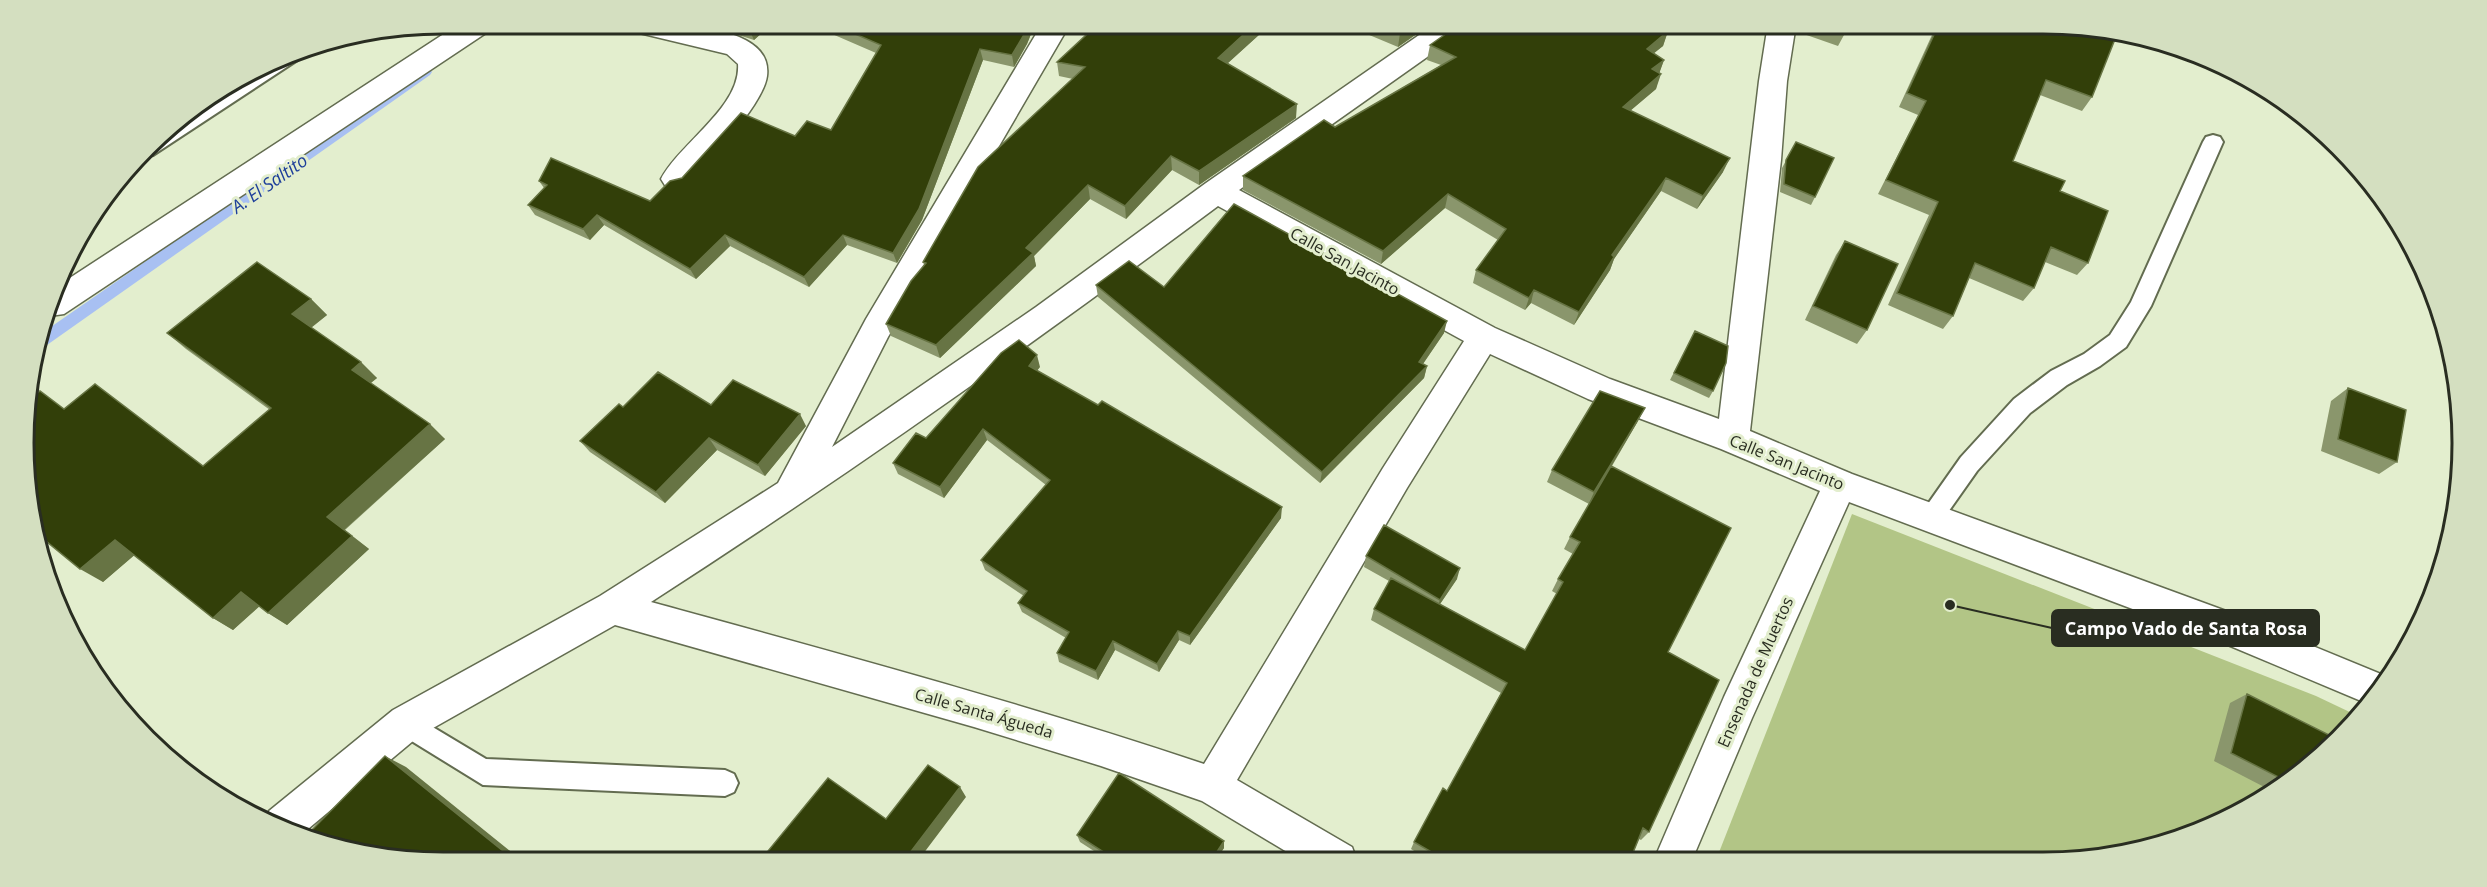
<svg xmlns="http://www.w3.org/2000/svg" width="2487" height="887" viewBox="0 0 2487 887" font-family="'Open Sans',sans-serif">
	<rect width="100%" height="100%" fill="#e3eece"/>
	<!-- green -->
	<path fill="#b2c586" d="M1852,514L2316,696L2356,715L2320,759L2229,820L2099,859L1716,860Z"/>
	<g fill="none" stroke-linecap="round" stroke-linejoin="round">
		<!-- stream -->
		<path fill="#a8c0f2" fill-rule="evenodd" d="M426,67L430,69L432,72L430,75L47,345L40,346L45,331Z"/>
		<defs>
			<path id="service" d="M303,50L302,57L153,155L146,157L141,156L167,128L283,56Z
				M2213,135L2220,137L2223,142L2151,306L2126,347L2100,366L2067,385L2030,413L1977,471L1939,525L1931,528L1923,525L1919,518L1923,511L1961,457L2014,399L2051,371L2084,354L2110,335L2131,302L2203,142L2206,137Z
				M406,711L486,759L725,770L734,774L738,783L734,792L725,796L483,785L397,732L393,723L397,714Z"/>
			<path id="minor" d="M459,24H493L489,31L64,314L50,316L59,285Z
				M627,24C662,24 774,21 767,76C763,106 707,162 686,187L676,190L666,187L661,179C681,142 741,107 738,64L727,54L631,31Z
				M1042,24H1070L888,337L832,447L1036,307L1206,183L1435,24H1468L1464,31L1239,190L1495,328L1610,379L1719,419L1759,81L1768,24H1796L1787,81L1781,160L1750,431L1852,474L2237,615L2388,677L2366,703L2228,645L1849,502L1752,718L1692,860H1654L1724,697L1820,491L1721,449L1588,399L1490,354L1407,488L1237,780L1352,847L1357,861H1302L1202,801L1101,766L974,727L615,625L419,736L302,834L267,818L269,811L393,710L600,596L778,483L866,319ZM1218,206L1464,341L1383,468L1204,764C1022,703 836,653 651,602C845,477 1033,344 1218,206Z"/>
		</defs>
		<!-- service casing -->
		<use href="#service" stroke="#636c50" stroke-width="4"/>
		<!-- minor casing -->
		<use href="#minor" stroke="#636c50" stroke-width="3"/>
		<!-- service -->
		<use href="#service" fill="#fff" fill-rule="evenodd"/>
		<!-- minor -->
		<use href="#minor" fill="#fff" fill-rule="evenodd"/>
	</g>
	<!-- wall -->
	<path fill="#8a966c" d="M691,24H772L754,40L713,27Z
		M809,24H1035L1027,44L1014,67L983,60L922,220L897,263L847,245L809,287L730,246L696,279L604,225L590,240L535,215L528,205L544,188L539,181L650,201L682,178L795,136L831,130L876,53Z
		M1104,24H1271L1228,63L1296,118L1199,185L1172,170L1126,219L1090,199L1034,256L1036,266L940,358L891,336L886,324L924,265L923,262L1073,79L1059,76L1057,62Z
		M1343,24H1431L1398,47Z
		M1802,24H1850L1838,46L1798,32Z
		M1937,24H2043L2092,97L2082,111L2040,95L2013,161L2060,191L2088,263L2077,275L2045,262L2034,288L2023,301L1969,278L1953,316L1943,329L1888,305L1929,215L1878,194L1918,115L1899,107Z
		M1668,31L1663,46L1653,53L1664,60L1659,73L1656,89L1630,111L1723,172L1697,209L1661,191L1614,259L1610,270L1574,325L1531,303L1525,310L1473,283L1476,270L1498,240L1445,208L1381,264L1243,190V176L1335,127L1441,65L1427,60L1430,45Z
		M1796,142L1815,197L1811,205L1780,192L1782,168Z
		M1845,241L1867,330L1857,344L1805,320L1836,255Z
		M1096,285L1444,333L1423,364L1427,366L1424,378L1320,483L1098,297Z
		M311,299L327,315L311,328L377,378L371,383L445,439L345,530L369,549L287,625L268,613L259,606L233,630L213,618L134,555L103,582L34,492L65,408L204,466L270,410L186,349L167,333Z
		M1695,331L1713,391L1709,398L1670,380Z
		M1040,367L1037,370L1281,518L1190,645L1179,640L1159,672L1115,650L1098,680L1059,662L1057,653L1066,638L1022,612L1018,603L1024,596L985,570L981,560L1046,485L987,440L944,498L898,474L893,463L926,438Z
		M2348,388L2397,462L2379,474L2321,451L2331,401Z
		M711,405L806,426L765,476L717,450L665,503L590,452L580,441L623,407Z
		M1638,421L1612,466L1668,652L1649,832L1641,840L1639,839L1630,860L1430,861L1411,849L1414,842L1447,791L1501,693L1371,620L1374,609L1389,581L1364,567L1366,556L1457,579L1440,604L1525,650L1557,594L1552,591L1558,579L1573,554L1564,549L1570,537L1589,504L1547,482L1552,470Z
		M2247,694L2320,759L2272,791L2214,761L2230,703Z
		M1077,835L1224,841V848L1215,861L1111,862L1080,842Z"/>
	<!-- shaded-wall -->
	<path fill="#677444" d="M754,24H772L754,40L749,29Z
		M1028,24H1035L1027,44L1014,67L1012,55Z
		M1255,24H1271L1218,72V58Z
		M1412,24H1431L1398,47L1400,33Z
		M1668,31L1663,46L1642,63L1647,49Z
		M980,49L983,60L922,220L897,263L893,253Z
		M1664,60L1659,74L1652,69Z
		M1661,74L1656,89L1618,121L1623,107Z
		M1297,104L1296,118L1199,185V171Z
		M1171,156L1172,170L1126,219L1125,206Z
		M1730,158L1723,172L1697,209L1703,196Z
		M1666,178L1661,191L1614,259L1610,270L1574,325L1579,312L1612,255Z
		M1088,185L1090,199L1034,256L1036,266L940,358L936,345L1026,248Z
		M1448,194L1445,208L1381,264L1383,251Z
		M597,215L604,225L590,240L583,229Z
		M725,235L730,246L696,279L690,269Z
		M843,235L847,245L809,287L804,277Z
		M1534,290L1531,303L1525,310L1529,298Z
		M311,299L327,315L308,330L292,314Z
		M1447,321L1444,333L1416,374L1419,362Z
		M1037,355L1040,367L1032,377L1029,366Z
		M361,362L377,378L368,385L352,370Z
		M1427,366L1424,378L1320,483L1322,472Z
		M1645,408L1638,421L1589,504L1594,492Z
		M800,414L806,426L765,476L758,465Z
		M430,424L445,439L344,530L327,517Z
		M983,429L987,440L944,498L940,487Z
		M709,438L717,450L665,503L656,492Z
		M1282,507L1281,518L1190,645V636Z
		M352,536L369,549L287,625L268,613Z
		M115,540L137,553L103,582L80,569Z
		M1460,568L1457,579L1436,610L1440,600Z
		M241,592L261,605L233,630L213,618Z
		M1178,631L1179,640L1159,672L1157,664Z
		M1113,641L1115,650L1098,680L1096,671Z
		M385,756L406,767L525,863H518Z
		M960,787L966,797L917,862H903Z
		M1224,841V848L1215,861H1211Z"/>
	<!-- building -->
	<path fill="#323f09" stroke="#677444" stroke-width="1.5" d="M734,24H754L749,29Z
		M832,24H1028L1025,33L1012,55L980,49L919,209L893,253L843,235L804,277L725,235L690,269L597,215L583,229L528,205L547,185L539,181L551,158L650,201L670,181L682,178L741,113L795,136L807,121L831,130L881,45Z
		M1098,24L1102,26L1104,24H1255L1218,58L1297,104L1199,171L1171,156L1125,206L1088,185L1026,248L1033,253L936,345L886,324L911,281L926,263L923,262L978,167L1085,67L1057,62Z
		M1379,24H1412L1400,33Z
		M1460,24H1657L1668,31L1647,49L1664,60L1652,69L1661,74L1623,107L1730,158L1703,196L1666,178L1612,255L1614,257L1579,312L1534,290L1529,298L1476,270L1506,229L1448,194L1383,251L1243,176L1324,120L1335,127L1456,57L1430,45Z
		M1822,24H1850L1845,32Z
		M1939,24H2043L2117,34L2092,97L2046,80L2013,161L2065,181L2060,191L2108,211L2088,263L2051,247L2034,288L1975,263L1953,316L1897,293L1938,202L1886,180L1926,101L1907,93Z
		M1796,142L1834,158L1815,197L1784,184L1786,160Z
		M1234,204L1447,321L1419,362L1427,366L1322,472L1096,285L1129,261L1164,287Z
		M1845,241L1898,264L1867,330L1813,306Z
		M257,262L311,299L292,314L361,362L352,370L430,424L327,517L352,536L268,613L241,592L213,618L115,540L80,569L35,532L29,496L34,492L28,487L25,471L27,401L40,391L64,409L95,384L203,466L271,408L167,333Z
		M1695,331L1728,346L1726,363L1713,391L1674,373Z
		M1019,340L1037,355L1029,366L1098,405L1102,401L1282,507L1190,636L1178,631L1157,664L1113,641L1096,671L1057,653L1069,632L1018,603L1027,591L981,560L1050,480L983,429L940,487L893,463L916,433L926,438L1001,353Z
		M658,372L711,405L733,380L800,414L758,465L709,438L656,492L580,441L619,404L623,407Z
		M2348,388L2406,410L2397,462L2338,439Z
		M1600,391L1645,408L1594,492L1552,470Z
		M1611,466L1731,528L1668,652L1719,680L1649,832L1643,828L1630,860L1447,861L1414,842L1443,788L1447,791L1507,683L1374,609L1391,578L1525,650L1563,582L1558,579L1580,542L1570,537Z
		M1384,525L1460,568L1440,600L1366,556Z
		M2247,694L2337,739L2320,759L2286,781L2231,753Z
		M385,756L518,863H444L335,849L306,836Z
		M928,765L960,787L903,862H759L828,778L886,819Z
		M1119,773L1224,841L1211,861L1119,862L1077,835Z"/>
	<g text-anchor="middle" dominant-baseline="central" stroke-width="6" stroke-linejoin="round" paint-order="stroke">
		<!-- street labels -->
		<g font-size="16" fill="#292d21" stroke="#e3eece">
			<text transform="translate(1345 261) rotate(29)">Calle San Jacinto</text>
			<text transform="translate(1787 462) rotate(22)">Calle San Jacinto</text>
			<text transform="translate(1755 672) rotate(-66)">Ensenada de Muertos</text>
			<text transform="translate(984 713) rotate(16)">Calle Santa Águeda</text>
		</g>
		<!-- water labels -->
		<g font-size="18" font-style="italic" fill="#1d3e9a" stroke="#e3eece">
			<text transform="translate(269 183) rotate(-35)">A. El Saltito</text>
		</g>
	</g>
	<!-- crop -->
	<path d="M0 0H2487V887H0ZM443 34H2043A409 409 0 0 1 2452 443V443A409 409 0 0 1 2043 852H443A409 409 0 0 1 34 443V443A409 409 0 0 1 443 34Z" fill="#d4dfc0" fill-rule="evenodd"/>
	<path fill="none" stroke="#292d21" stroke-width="3" d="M443 34H2043A409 409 0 0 1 2452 443V443A409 409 0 0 1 2043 852H443A409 409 0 0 1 34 443V443A409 409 0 0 1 443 34Z"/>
	<!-- callouts -->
	<path fill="none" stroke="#292d21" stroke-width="2" d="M1950 605L2052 628"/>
	<circle fill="#292d21" stroke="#e3eece" stroke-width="2" cx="1950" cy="605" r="6"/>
	<rect fill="#292d21" stroke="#292d21" stroke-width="2" x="2052" y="610" width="267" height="36" rx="6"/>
	<g font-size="18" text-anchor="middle" font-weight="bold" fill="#fff">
		<text x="2186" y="635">Campo Vado de Santa Rosa</text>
	</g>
</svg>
